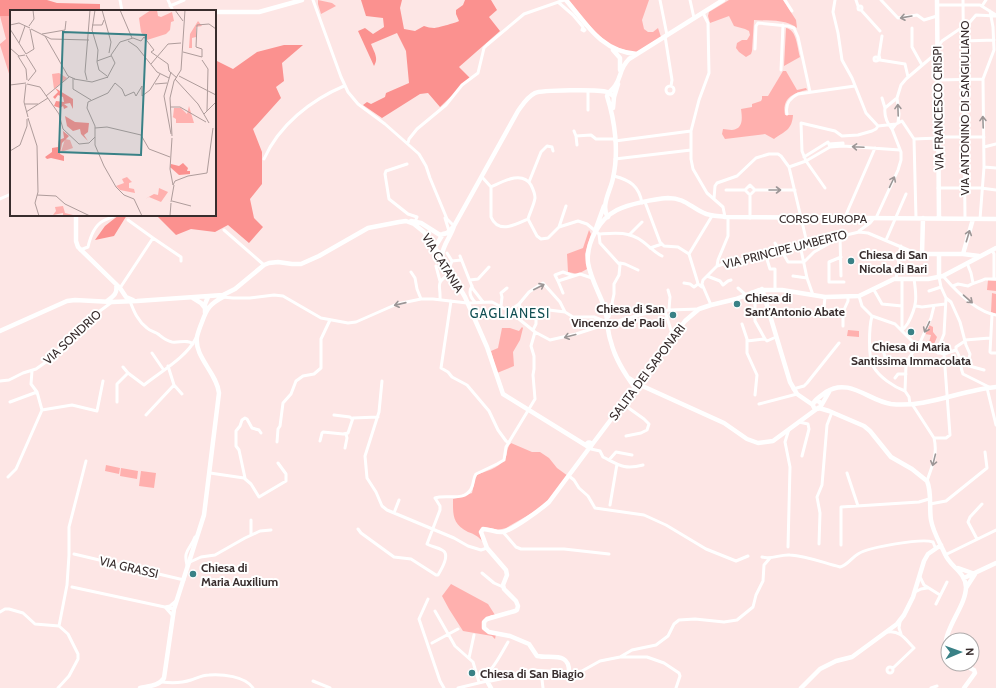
<svg xmlns="http://www.w3.org/2000/svg" width="996" height="688" viewBox="0 0 996 688" font-family="Cabin,sans-serif">
	<rect width="100%" height="100%" fill="#fde6e5"/>
	<!-- green -->
	<path fill="#ffb0ae" d="M318,0L332,3L336,6L321,14L318,4Z
		M569,0H649L642,20L644,29L648,32H653L658,28L661,37L635,53L612,46L596,33Z
		M729,0H783L796,20L797,28C786,19 768,21 754,20L752,51L751,54L746,57L739,52L736,48L737,43L742,40H747L750,35L749,31L745,29L734,26L729,16L710,23L708,16L709,12Z
		M0,16H11V80L0,45V44L6,39Z
		M786,28C797,30 797,47 800,57L784,66Z
		M783,71H786L797,90L806,88L807,90C792,93 782,99 785,115H793C792,130 785,131 774,139L765,134L725,139L722,134L723,129C726,129 728,130 732,130C744,129 742,117 741,109L752,107V104L761,101L762,99V96H768Z
		M589,230L591,234L585,254L587,269L578,274L568,272L567,254L583,248Z
		M988,280L996,281V291L987,290Z
		M992,293L996,294V314L991,312Z
		M929,325L933,327V332L937,337L934,344L929,342L931,335L925,334Z
		M522,327L523,328L520,340L513,352L514,366L497,373L491,351L498,348L502,328H510L519,331Z
		M848,330L859,331V337L847,336Z
		M511,443L532,452H540L549,458L557,468L568,476L545,504L539,509L506,528L498,530L491,528L480,533L482,541C478,536 474,534 468,532C452,524 453,514 453,499L458,498L472,493L476,475C484,472 499,468 504,460C509,454 505,450 511,443Z
		M106,465L120,468L119,474L105,471Z
		M121,468L138,471L137,479L120,476Z
		M141,471L156,473L154,488L139,486Z
		M451,584L488,604L495,615H491L482,625L496,634L495,639L492,636L463,631L449,609L442,596Z"/>
	<!-- forest -->
	<path fill="#fb918f" d="M0,0H47L57,3L100,4V11H11V16H0Z
		M361,0H402L400,8L404,29L415,31L424,26C427,27 431,28 434,28C437,28 455,23 459,21L456,14V10L463,5L465,0H491L497,10L489,17L500,31L459,67L470,78L440,107L428,93L420,94L382,118L363,105L367,102L371,104L385,97L386,93L409,83L406,51L397,33L371,44C374,52 379,58 374,66L358,31L365,28L373,34L384,27L383,18L366,16Z
		M284,45H303L282,63L284,81L276,87L281,98L253,129L262,152V184L250,199L254,218L263,227L249,243L228,225L215,232L191,229L176,235L156,215H215V60L233,69L257,52Z
		M119,215H127L114,236L95,240L105,226Z"/>
	<g fill="none" stroke-linecap="round" stroke-linejoin="round">
		<!-- street -->
		<path stroke="#fff" stroke-width="3" d="M120,0L122,11
			M168,0L173,11
			M313,0L341,77L348,92L358,104L385,124L419,154L426,166L430,178L447,219L454,226
			M660,0L667,35
			M690,0L694,18
			M785,0L792,11
			M835,0L833,12L838,33L842,60L852,78L866,113L878,126L896,124
			M856,0L858,6
			M881,0L898,18L917,15L924,20L937,16
			M963,0L965,218
			M558,2L573,15L583,27L582,30L584,31L585,30L583,28
			M937,5H980L996,15
			M858 8a2 2 0 1 1 4 0a2 2 0 1 1-4 0Z
			M170,6L184,0
			M982,6L986,0
			M861,10L880,31
			M703,13L708,23L709,73L699,100L691,131V159L693,169L707,193L723,207L725,217
			M912,28V47L922,65
			M665,36L672,80L671,86
			M882,36L879,55L880,60L905,64L908,77
			M964,41L994,40
			M938,47L942,41L970,22L976,15L996,16
			M755,49L756,26L758,23L788,26L794,28L798,37L810,92
			M874 59a2 2 0 1 1 4 0a2 2 0 1 1-4 0Z
			M781,70L783,25
			M938,80L983,79
			M666 90a4 4 0 1 1 8 0a4 4 0 1 1-8 0Z
			M588,91V110
			M882,98L885,108
			M897,98L899,114L898,123
			M787,114C785,105 790,98 798,94L855,86
			M892,129C887,123 884,116 885,108L897,98L901,85L906,79L933,56L937,54
			M574,131L576,136L591,135L596,139H614
			M576,136L577,145
			M914,139L938,138L940,137H984
			M615,141L691,131
			M408,143L409,139L417,129L446,105L462,85L478,73L484,48L487,45L524,14L564,0
			M829,144L843,143V146
			M984,147L996,144
			M804,157L828,142L830,147
			M264,159C279,125 311,100 344,86
			M615,159L691,150
			M407,164L386,171L385,174L389,199L408,214L417,217L415,222
			M789,167L806,161L830,147L843,146L900,150
			M984,167L996,168
			M614,176C630,180 639,186 642,203
			M482,177L491,187V217C498,234 515,225 528,219L537,236L541,239L548,238L559,227L578,221L587,224L599,234
			M529,182L541,152L547,146L552,147L553,151
			M491,187C502,182 522,170 531,185C533,189 535,194 535,198C534,205 530,212 528,219
			M825,188L806,161L802,151L801,123L835,131L842,136L858,135L872,131L876,129L878,126
			M938,188H981L996,190
			M726,190H745
			M755,190H795
			M750,195L745,190L750,185L755,190
			M0,199L11,194
			M714,199L715,186L717,183L737,176L756,158L769,154H778L781,156L789,167L807,243
			M645,202L660,242L664,246L678,247L689,254L697,280L698,284L702,287
			M845,217L875,148
			M445,218L449,231
			M750,218V195L755,190
			M876,218L898,170L901,160V152L892,129L896,124L902,121L914,139L916,218
			M980,219L984,167L983,79L994,50L993,27L990,11
			M128,220L153,238
			M559,227L566,206
			M224,230L264,265
			M859,231L870,223L874,218
			M599,234L600,243L620,265L619,275L614,284V294L609,317L607,318
			M599,234C614,233 628,231 642,241C649,246 654,252 662,256
			M629,235L642,222
			M840,237L841,276
			M886,240L906,194
			M775,243L779,250
			M800,245L807,278L813,295
			M650,248L662,244
			M80,250L88,247C90,238 94,226 103,221C107,219 111,218 115,215
			M781,250L788,262H804L814,252L839,238
			M992,250L994,254V279
			M447,253L452,261
			M765,253L770,269H775V289
			M689,254L712,216
			M460,256L473,289L483,302
			M841,257L829,262V282H844
			M620,263L625,264L638,270
			M967,263L971,273L973,283
			M436,266L440,281
			M717,266L718,260L728,236V217
			M449,269L452,261L461,260
			M411,272L415,278L417,289L421,299
			M707,276L720,281L723,285L728,281L731,280
			M793,276L807,278
			M943,276C956,291 976,312 996,315
			M896,279L901,246
			M470,280L478,279L489,267
			M558,281L555,275L563,272L574,276
			M684,283L690,284L694,287L698,284
			M472,286C468,292 470,297 475,302
			M953,286L958,284L968,286C974,282 980,282 985,279H996
			M120,288L153,238L181,257V261
			M738,288L746,295
			M668,290L670,297L669,310
			M874,290L882,304L902,306
			M929,291L941,287
			M752,292L755,300V321L765,339
			M563,293L558,281L580,274L592,278
			M859,296L862,306L872,316L895,324L918,347L944,354L956,350
			M222,297L233,298H250L274,295L283,296L321,318L348,323L356,322L397,304L421,299H433L467,303L492,302L509,311L535,332L550,340L576,334L607,324L647,313L669,310L699,309
			M825,297L824,307L827,313
			M946,298L951,302L960,322L966,345L970,354L968,365
			M440,300C441,283 434,285 450,273
			M130,301C134,312 138,321 147,328C150,331 155,332 158,334C163,338 166,341 172,342C179,343 188,339 193,344
			M451,301L441,368L448,372L452,377L467,385L489,411L498,430L506,441L509,443
			M711,305L702,284L703,280L717,266L727,263L859,232L868,233L913,252L922,254
			M501,306L502,297L501,293L507,288
			M916,306L922,307L945,304
			M509,311L519,304L529,292L543,283L560,302L565,312
			M665,311L673,337
			M992,315L990,352L991,353H996
			M515,316L522,311L519,304
			M872,316C869,327 868,357 873,366C879,377 894,387 905,391
			M623,319L625,327
			M742,324L747,339V353L757,375L755,395
			M843,326V312L848,301V297
			M533,330L536,324V313L538,310L541,309L565,312L573,317H594L607,322
			M902,330C905,328 906,326 908,323C917,306 917,298 914,279
			M902,330V279
			M965,340L990,338
			M747,341L765,339L767,341L776,337
			M882,347L885,357L906,365
			M918,347L931,318L934,306
			M956,350C963,360 959,366 963,374L989,387
			M956,350V347L965,341
			M152,353L163,369
			M938,353L940,344L944,334L946,298L941,287L939,277
			M962,364L984,370
			M168,366L174,385L182,394
			M123,367L128,373L144,385C160,372 187,357 196,338
			M895,378L898,374H906
			M0,381L9,380L23,373L36,369L46,362L74,335L85,322L112,302
			M382,381L379,412L365,456L367,478L376,492L382,506L387,510L454,538L468,546L481,550L487,548
			M987,388L996,425
			M793,389L804,386L807,383L839,343
			M10,402L37,392
			M117,402V384L128,373
			M623,404L644,419L649,424L647,430L641,433L626,436
			M759,404L797,394
			M910,404L909,397L905,391L906,365L909,358L917,346
			M912,404L934,438C938,454 932,466 927,481
			M42,410L72,405L97,411L103,381
			M146,415L174,385
			M334,415L350,417L352,419
			M799,422L808,424L809,429L802,456
			M934,438H946L950,435L944,354
			M320,441L322,433L323,432L343,434L348,433L353,418L378,417
			M277,442L278,429L280,426L283,403L291,394L296,381L303,376L314,374L321,368V339L330,320
			M591,447V449L600,451L603,457C619,465 624,470 643,465
			M345,448L347,438L346,434
			M609,460L616,452L632,455
			M210,473L244,478L251,484L259,497L286,481V474L278,463
			M847,473L858,506
			M569,476L574,480L579,488L588,496L595,508L644,515L666,525L706,549L736,561L748,556
			M8,477L16,469L42,410L37,392L31,384L32,371
			M245,478L239,450L236,446V431L240,426L242,420L245,418L247,419L252,428L259,430L261,433
			M930,504L946,501L987,468L985,452
			M610,505L617,464
			M394,513L399,500
			M251,520V535
			M358,529L361,533L394,557L411,559L436,575H438C441,570 451,554 442,550C437,547 432,547 427,544L440,510V506L435,498C446,494 464,502 471,489C474,484 473,478 476,474L497,464L504,460L506,447L535,399L533,375L534,369V356L531,346L535,332
			M503,532L516,547L521,549H564L609,554
			M977,539L968,522L970,517L982,504
			M819,544L820,513L817,497L822,485L827,425L832,412
			M841,545V507L919,502L929,499
			M788,547L790,467L785,442L789,429
			M74,554L184,580
			M945,555L996,530
			M762,557C772,560 780,554 790,555C807,556 824,563 840,567C848,565 851,558 858,554C869,547 922,538 933,542L935,547
			M190,562L201,557L215,555L245,538L260,531L271,530
			M187,565C183,550 190,550 195,537
			M482,573L494,583L503,587
			M920,577L924,585L940,595
			M72,587L174,609
			M915,592L921,589L927,588
			M428,599L419,619L440,681L444,688
			M936,604L947,582
			M435,611L455,646L473,662L479,682
			M0,612L5,609H9L23,613L35,624L59,626L68,634L78,654V659L69,676L58,688
			M173,616L165,607L170,606L176,601
			M900,622L899,628L901,634
			M59,626L67,585L69,555V527L86,461
			M888,632C900,630 906,640 914,648L893,668
			M432,643L458,629
			M621,657H647L664,663L679,673L680,676L676,688
			M469,658L474,635
			M887 670a3 3 0 1 1 6 0a3 3 0 1 1-6 0Z
			M541,671L543,688
			M569,673L582,671L600,661L620,657L632,650L656,645L668,636L674,624L679,620L695,619L724,622L737,620L753,607L756,595L763,581L764,565L770,558
			M492,680L490,670C495,666 504,649 508,642
			M313,681L330,688
			M162,682C171,683 182,683 191,680C197,678 203,675 209,675C222,674 245,676 253,688
			M458,688L487,681
			M931,688L937,686"/>
		<!-- secondary -->
		<path stroke="#fff" stroke-width="4.5" d="M566,0C586,24 602,52 637,54
			M937,0L939,218
			M215,12H259L302,0
			M613,50L620,58V70
			M613,108L614,97L618,84
			M76,215V241L78,247L120,288L126,297L133,300
			M608,217C600,206 611,190 613,178C619,152 615,121 607,96C609,90 612,91 615,86C622,76 619,69 629,59L723,0
			M923,218L922,254H963L979,256
			M411,221L421,223L440,235L447,233L453,227
			M595,231L604,206
			M435,247L443,234
			M939,254V277
			M963,254L973,219
			M442,257C442,245 451,237 454,226L518,111C523,104 527,97 535,93C541,90 599,89 607,92C610,93 612,94 614,97
			M762,289L790,382L797,394L813,405
			M193,298L201,303L205,308
			M107,301C114,296 118,293 116,284
			M205,313V304L208,297
			M0,331L67,301L75,300L112,302L137,301L223,295L235,289L264,265L269,263L278,262L292,264H301L319,256L368,228L399,222L406,221L414,224L424,232L442,258L465,297L487,347L503,394L587,446
			M629,378L638,384L724,423L747,439L758,443L773,441L818,408
			M635,388C625,374 615,359 611,342C607,332 608,320 605,309C600,294 591,280 588,263C586,243 599,219 617,210C629,204 654,199 668,198C685,198 690,207 704,213C710,216 718,216 725,217L996,219
			M813 405a4 4 0 1 1 8 0a4 4 0 1 1-8 0Z
			M814,402C817,398 822,395 826,392C849,377 869,401 891,404C927,408 961,390 996,387
			M821,406L829,392
			M819,408L829,411L864,426L870,431L891,457L912,469L927,481C932,492 929,508 931,520C933,532 940,543 945,554C950,567 965,571 966,587C966,609 937,635 948,656
			M586.5 445a2.5 2.5 0 1 1 5 0a2.5 2.5 0 1 1-5 0Z
			M591,446L673,337L685,321L699,309L711,305L736,299L759,290H782L825,297L859,296L894,279H928L943,276L996,248
			M958,568L975,574L966,588
			M964,578L996,563
			M961,664L974,670L975,673L964,688
			M140,688C149,686 159,686 164,678L174,609L204,515L219,393C217,373 194,357 197,337C198,332 200,327 202,322C207,308 210,304 223,297
			M491,688L487,681L534,671L569,673C570,651 551,659 537,656L529,644L510,636L489,632L484,628V622L487,619L515,611L517,610L518,606L516,601L504,589L503,585L507,575L506,570L487,548L481,532L483,529C490,529 496,533 503,532C514,529 540,510 549,502L590,447
			M801,688L820,669L836,661L852,657L897,624L904,615L913,597L924,561L928,554L941,545"/>
	</g>
	<!-- one-way arrows -->
	<defs><path id="oneway-shaft" d="M-6 0H5M1.5-3L5.5 0L1.5 3" fill="none" stroke-width="1.6" stroke-linecap="round" stroke-linejoin="round"/></defs>
	<g stroke="#9c9696">
		<use href="#oneway-shaft" transform="translate(906 17) rotate(170)"/>
		<use href="#oneway-shaft" transform="translate(898 110) rotate(-92)"/>
		<use href="#oneway-shaft" transform="translate(983 122) rotate(-92)"/>
		<use href="#oneway-shaft" transform="translate(858 147) rotate(-177)"/>
		<use href="#oneway-shaft" transform="translate(892 182) rotate(-65)"/>
		<use href="#oneway-shaft" transform="translate(775 190)"/>
		<use href="#oneway-shaft" transform="translate(968 236) rotate(-73)"/>
		<use href="#oneway-shaft" transform="translate(539 287) rotate(-27)"/>
		<use href="#oneway-shaft" transform="translate(968 299) rotate(41)"/>
		<use href="#oneway-shaft" transform="translate(400 304) rotate(167)"/>
		<use href="#oneway-shaft" transform="translate(927 327) rotate(115)"/>
		<use href="#oneway-shaft" transform="translate(570 336) rotate(165)"/>
		<use href="#oneway-shaft" transform="translate(934 460) rotate(104)"/>
	</g>
	<!-- markers -->
	<g fill="#398186" stroke="#fff" stroke-width="1.5">
		<circle cx="851" cy="261" r="4"/>
		<circle cx="737" cy="304" r="4"/>
		<circle cx="673" cy="315" r="4"/>
		<circle cx="911" cy="332" r="4"/>
		<circle cx="193" cy="574" r="4"/>
		<circle cx="472" cy="673" r="4"/>
	</g>
	<g text-anchor="middle" dominant-baseline="central" stroke-width="4" stroke-linejoin="round" paint-order="stroke">
		<!-- street labels -->
		<g font-size="12" fill="#382d2d" stroke="#fff">
			<text transform="translate(938 108) rotate(-91)">VIA FRANCESCO CRISPI</text>
			<text transform="translate(964 108) rotate(-90)">VIA ANTONINO DI SANGIULIANO</text>
			<text x="823" y="218">CORSO EUROPA</text>
			<text transform="translate(785 249) rotate(-14)">VIA PRINCIPE UMBERTO</text>
			<text transform="translate(443 263) rotate(58)">VIA CATANIA</text>
			<text transform="translate(72 337) rotate(-43)">VIA SONDRIO</text>
			<text transform="translate(647 372) rotate(-53)">SALITA DEI SAPONARI</text>
			<text transform="translate(129 567) rotate(13)">VIA GRASSI</text>
		</g>
		<!-- poi labels -->
		<g font-size="12" font-weight="bold" fill="#382d2d" stroke="#fff" text-anchor="start">
			<text x="859" y="254">Chiesa di San<tspan x="859" dy="14">Nicola di Bari</tspan></text>
			<text x="745" y="297">Chiesa di<tspan x="745" dy="14">Sant'Antonio Abate</tspan></text>
			<text x="665" y="308" text-anchor="end">Chiesa di San<tspan x="665" dy="14">Vincenzo de' Paoli</tspan></text>
			<text x="911" y="346" text-anchor="middle">Chiesa di Maria<tspan x="911" dy="14">Santissima Immacolata</tspan></text>
			<text x="201" y="567">Chiesa di<tspan x="201" dy="14">Maria Auxilium</tspan></text>
			<text x="480" y="673">Chiesa di San Biagio</text>
		</g>
		<!-- neighbourhood labels -->
		<g font-size="13" letter-spacing="1" fill="#114f53" stroke="#fff">
			<text x="510" y="313">GAGLIANESI</text>
		</g>
	</g>
	<!-- overview -->
	<g transform="translate(10 10)">
		<rect width="206" height="206" fill="#fde6e5"/>
		<path d="M141,0H147L148,6L151,7L162,2L164,11L161,12L160,20L156,24L137,30L131,22L129,8ZM188,11L192,16L186,17V27L182,28V38H179L180,24ZM49,63L57,68L44,79L42,64ZM179,96L184,113H166V109L161,106L163,107L164,98H171L177,104ZM55,129L60,130L63,138L51,142ZM117,167L122,172L119,173V178L124,179L125,183L110,180L106,176L114,173L112,169ZM149,178L158,182L151,192L139,187L135,189L144,184L148,185ZM53,196L55,203L67,206H53V203L43,205L46,201L45,197Z" fill="#ffb0ae"/>
		<path d="M45,78L63,89V99L60,93L54,94L58,97L54,99L53,96L50,98L44,96L46,91L54,92L53,87L48,85L45,89L43,87L48,82ZM55,106L65,112L79,113L78,122L74,125L78,131L71,124L70,119L63,121L57,116ZM53,121L59,126L52,133L50,144L54,146V151L41,148L37,149L35,147L42,142V138L48,137L49,130L54,128ZM173,153L178,158L177,161H180V164L169,165L160,157L161,154L169,156Z" fill="#fb918f"/>
		<path fill="none" stroke="#ae9c9b" stroke-width="1" d="M85,0L82,20L88,40L87,52L89,60L97,66M92,0L101,32L99,43M110,0L122,28M165,0L173,11M0,15L9,13L20,18M82,15H92L94,10M19,16L24,9L23,0M0,19L16,44M21,19L35,26L58,66L65,69M32,24L55,20L56,11M35,26L41,29L79,30M118,31L127,37L147,62L159,68M9,33L15,16M0,38L9,46L15,45M173,42L192,47M16,44L24,39L20,19M16,45L26,61L18,71M101,45L110,32L123,28L131,31L134,27L144,40L141,42L158,54L159,61L167,68M8,46L16,59L17,70M192,47V39L186,37L187,15L199,14L206,19M192,50L198,59L197,101M87,51L101,46M141,54L158,34L171,33M169,66L206,85M63,68V79L81,90M97,68L105,53L101,45M64,69L82,72L98,67M165,69L188,94L199,113M77,70L75,62L80,0M105,73L112,79L115,86L124,82L126,86L132,76M105,73L98,83L78,92L77,98L85,116V135L94,156L106,177L114,185L124,189L132,206M16,74L14,92L18,107M17,74L30,77L49,104L53,119L69,134L79,133L85,127M145,74L157,73M0,75L16,73M132,76V86L140,80L150,64M36,86L59,67M15,94H28M161,97H170L196,112M16,102L38,88M194,104L206,92M18,108L27,136L28,182L25,193L29,206M85,118L97,117L131,125L139,139L160,147M161,124L154,86L161,62M162,126L160,88L164,71L171,60L175,0M162,128L160,159L163,175M0,141L10,135L17,116V109M163,175L165,171L178,166L197,163L203,118M27,185L46,186L55,194L80,206M162,191L181,196M161,192L164,175M160,206L161,193"/>
		<path fill="#398186" fill-opacity="0.15" stroke="#398186" stroke-width="2" d="M53,22L136,25L131,145L49,142Z"/>
		<rect width="206" height="206" fill="none" stroke="#382d2d" stroke-width="2"/>
	</g>
	<!-- north arrow -->
	<g transform="translate(960 652) rotate(88)"><circle r="19" fill="#ffffff" stroke="#afabab"/>
	<path d="M0-3L7 15L0 10L-7 15Z" fill="#398186"/>
	<text y="-6" font-size="11" font-weight="bold" text-anchor="middle" fill="#382d2d">N</text>
	</g>
</svg>
